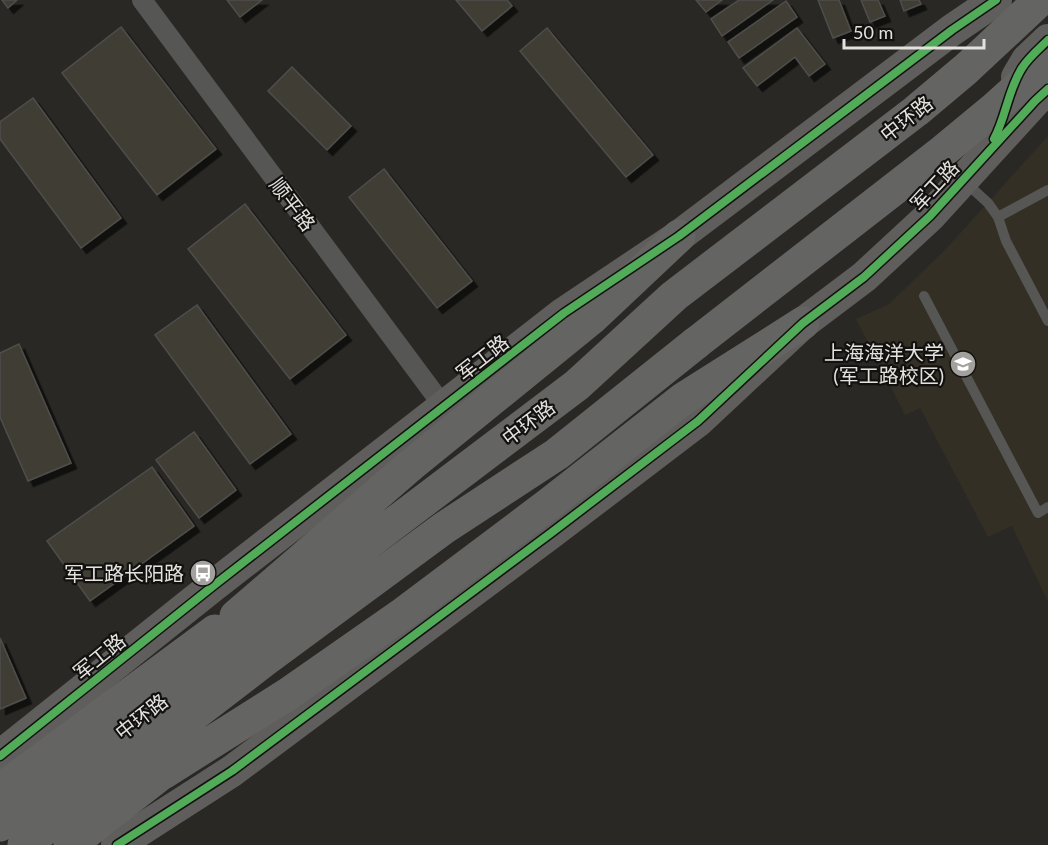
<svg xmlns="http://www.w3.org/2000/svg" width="1048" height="845" viewBox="0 0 1048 845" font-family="Lato,'Noto Sans SC',sans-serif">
	<defs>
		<filter id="shadow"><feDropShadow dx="5.5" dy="5.5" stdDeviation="0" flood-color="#0009"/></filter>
	</defs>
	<rect width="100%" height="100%" fill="#292824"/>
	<!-- built -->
	<path fill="#332f24" d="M1048,136V602L1012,526L988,537L920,408L905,415L856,319L889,304L944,251Z"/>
	<!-- building -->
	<path fill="#403d34" stroke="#4f4e4b" stroke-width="1.5" filter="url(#shadow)" d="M2,0H17L8,8Z
		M227,0H262L240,17Z
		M456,0H507L512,6L482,31Z
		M696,0H722L706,12Z
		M739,0H773L722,36L711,19Z
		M818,0H839L851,31L833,38Z
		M861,0H878L885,16L870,22Z
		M900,0H919L921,4L904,11Z
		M786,1L797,17L739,58L728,42Z
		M121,27L216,149L157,195L62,73Z
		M547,28L653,155L626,177L520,51Z
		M797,28L825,64L809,76L795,57L757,86L743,68Z
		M292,67L351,126L327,150L268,91Z
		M33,98L121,218L81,248L0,139V122Z
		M384,169L472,281L437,308L349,197Z
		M245,204L346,335L290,379L188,249Z
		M197,305L291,434L250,464L155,335Z
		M19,344L71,463L28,481L0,417V353Z
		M194,432L236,490L199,518L156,460Z
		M152,467L194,526L90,601L47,541Z
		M0,638L26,698L0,709Z"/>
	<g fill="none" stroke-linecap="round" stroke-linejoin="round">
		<!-- lane -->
		<path stroke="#565654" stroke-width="10" d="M964,181L988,203L998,217L1006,241L1048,321
			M998,217L1048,190
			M924,296L1038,513L1048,507"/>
		<!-- street -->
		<path stroke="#565654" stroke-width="20" d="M142,0L444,407"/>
		<!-- primary -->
		<path stroke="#5f5e5c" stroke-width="32" d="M1017,77L1027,60L1048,40
			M0,756L213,586L564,313L679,236L952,30L996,0
			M117,845L232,771L551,533L698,421L803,323L864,277L930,216L1035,101L1048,89"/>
		<!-- highway -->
		<path stroke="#646462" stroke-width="33" d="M236,616L411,465L592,318L679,236
			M163,773L288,694L404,613L549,504L683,399L803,323
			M0,790L215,631
			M0,825L249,633L577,385L674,296L916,111L966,69L1040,0
			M24,845L265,660L444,528L557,454L696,343
			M70,845L180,759"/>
		<!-- highway-bridge -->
		<path stroke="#646462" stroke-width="33" d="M696,343L943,151L995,108L1048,60"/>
		<defs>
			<path id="cycleway" d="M994,139C1006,117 1008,90 1022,68C1029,57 1039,49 1048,40
				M0,756L213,586L564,313L679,236L952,30L996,0
				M117,845L232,771L551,533L698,421L803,323L864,277L930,216L1035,101L1048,89"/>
		</defs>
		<!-- cycleway casing -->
		<use href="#cycleway" stroke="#12110f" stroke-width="11"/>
		<!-- cycleway -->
		<use href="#cycleway" stroke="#51ab58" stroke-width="8"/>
	</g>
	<!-- icons -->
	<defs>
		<symbol id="university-disc" viewBox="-11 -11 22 22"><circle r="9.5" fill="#a3a19d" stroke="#12110f"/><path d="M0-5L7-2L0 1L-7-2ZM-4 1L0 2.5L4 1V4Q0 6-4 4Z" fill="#fff"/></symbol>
		<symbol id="bus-disc" viewBox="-11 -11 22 22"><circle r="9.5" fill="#a3a19d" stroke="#12110f"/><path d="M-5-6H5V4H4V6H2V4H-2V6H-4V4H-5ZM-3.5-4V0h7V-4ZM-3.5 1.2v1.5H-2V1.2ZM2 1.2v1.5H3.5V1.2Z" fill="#fff"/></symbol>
	</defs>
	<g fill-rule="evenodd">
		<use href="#university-disc" x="948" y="349" width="30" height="30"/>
		<use href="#bus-disc" x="188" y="558" width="30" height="30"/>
	</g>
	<g text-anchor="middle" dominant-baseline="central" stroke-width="4.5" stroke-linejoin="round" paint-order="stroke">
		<!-- street labels -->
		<g font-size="20" fill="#e4e2de" stroke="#12110f">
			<text transform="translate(906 118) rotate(-38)">中环路</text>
			<text transform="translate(934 185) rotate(-47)">军工路</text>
			<text transform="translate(293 204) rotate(53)">顺平路</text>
			<text transform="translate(482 357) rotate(-38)">军工路</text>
			<text transform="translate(528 422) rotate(-37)">中环路</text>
			<text transform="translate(99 656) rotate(-39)">军工路</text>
			<text transform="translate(141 716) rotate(-38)">中环路</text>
		</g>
		<!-- poi labels -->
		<g font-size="20" fill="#e4e2de" stroke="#12110f" text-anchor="end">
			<text x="944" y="352">上海海洋大学<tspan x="944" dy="23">(军工路校区)</tspan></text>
			<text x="184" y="573">军工路长阳路</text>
		</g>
	</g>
	<!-- scale -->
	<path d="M844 39v9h140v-9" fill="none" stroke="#e4e2de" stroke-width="3"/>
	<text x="853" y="39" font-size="18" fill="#e4e2de" stroke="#12110f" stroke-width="4.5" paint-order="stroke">50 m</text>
</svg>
